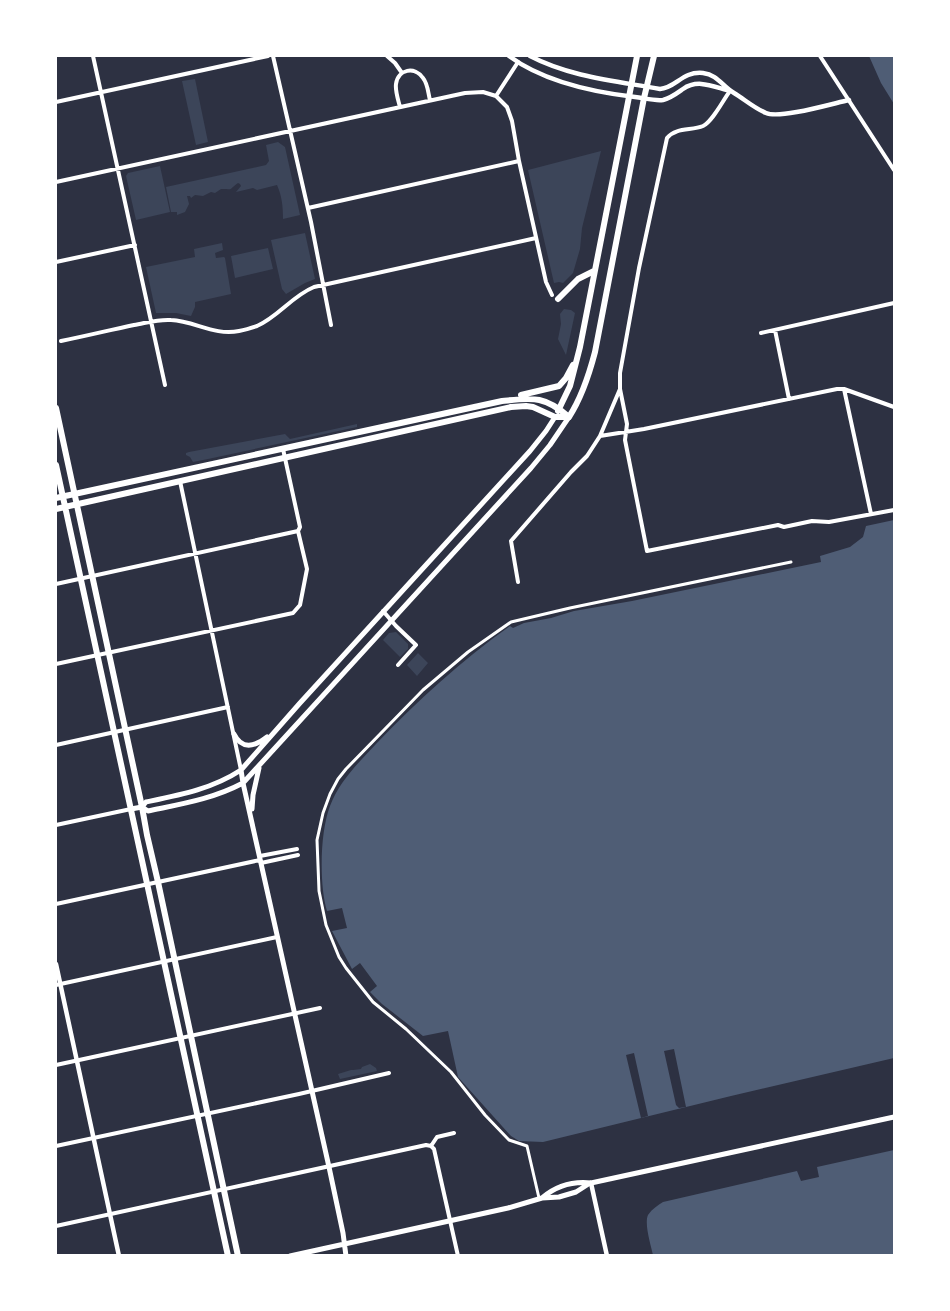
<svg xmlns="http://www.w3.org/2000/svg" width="950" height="1311" viewBox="0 0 950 1311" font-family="Manrope,sans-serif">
	<rect width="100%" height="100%" fill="#2d3142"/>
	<!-- green -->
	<path fill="#3c4559" d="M195,79L208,142L196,145L182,81Z
		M278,142L285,147L300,215L283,219C283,207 282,196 277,185L257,190L253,188L236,192L241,186L240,184L238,183C227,191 235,189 221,189L215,193L211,192L203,196L195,195L191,198L190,196H187L189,204L185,212L177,215V212H171L166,187L266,165L269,161L266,145Z
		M601,151L582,228L580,249L573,273L563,283L559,282L554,283L528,170Z
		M160,166L170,212L136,220L126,176L128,173Z
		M305,233L315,279L305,283L286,294L282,289L271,240Z
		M222,243L223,250L215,253L216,258L224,257L225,258L231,294L195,302V307L191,316L176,313H156L146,267L195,257L194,249Z
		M268,248L273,269L235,278L231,256Z
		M564,309L571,310L575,313L566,355L558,339L561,324L560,314Z
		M357,424V427L208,459L193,462L190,457L186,455V453L189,452L285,434L290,439Z
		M396,632L408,644V649L400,657L383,640L389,633Z
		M418,653L428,663L417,676L407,665Z
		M370,1064L376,1068L377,1071L340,1079L338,1074L351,1070H353L361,1069L362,1067Z"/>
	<!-- water -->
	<path fill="#4f5d75" d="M869,56H894V104L881,83Z
		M894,520V1058L731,1096L543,1142L519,1141L511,1136L458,1077L448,1031L423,1036L382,1004L370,992L377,986L360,963L352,969L332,931L347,928L342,908L327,911C319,884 320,832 330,806C339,782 358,763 376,744C417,701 462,660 510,626L513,628L524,623L551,618L574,611L632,601L821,562L820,556L850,547L863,537L866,526Z
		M894,1150V1255H653C651,1246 644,1224 648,1215C652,1209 658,1205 663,1202L797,1171L801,1181L819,1177L817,1167Z"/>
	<!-- pier -->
	<path fill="#2d3142" d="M674,1049L686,1107L679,1108L676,1105L664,1051Z
		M634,1053L648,1116L641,1118L626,1055Z"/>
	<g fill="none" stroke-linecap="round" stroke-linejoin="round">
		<!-- pedestrian -->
		<path stroke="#fff" stroke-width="3" d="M539,1198L527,1146L509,1140L485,1115L451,1072L406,1029L373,1002L346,968L339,957L326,925L319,891L317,840L323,813L330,794L338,779L346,769L423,690L468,652L511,622L570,608L791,562"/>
		<!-- minor -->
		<path stroke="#fff" stroke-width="4" d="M93,56L165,385
			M273,56L311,222L331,325
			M387,56L395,63L402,73
			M820,56L894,170
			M730,91C723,100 713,121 703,126C692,131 676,127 667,138L639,268L620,373V389L627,424L625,440L647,551L778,525L784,527L812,521L829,522L894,510
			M496,96L518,62
			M56,102L268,56
			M400,107C398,99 395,91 396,84C398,69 415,66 423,78C428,84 428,93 430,100
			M56,182L465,93L483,92L496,96L507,107L512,121L519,161L546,282L552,295
			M308,208L519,161
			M56,262L135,245
			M775,330L789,399
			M761,333L894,303
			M61,341C86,336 110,330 134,325C146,323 158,319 171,320C195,321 214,336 239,331C244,330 251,328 257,326C278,317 292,296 314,287L536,238
			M844,389L871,514
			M600,436L620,389
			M180,481L241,770
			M518,582L511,541L571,472L587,456L600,436L644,429L837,389H844L894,407
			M56,584L298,531
			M383,611L396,626L416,645L398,665
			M56,664L293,613L300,605L307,569L298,531L300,527L283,449
			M56,745L228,707
			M56,825L131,809
			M260,856L297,849
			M261,863L298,855
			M56,904L260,860
			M56,985L277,937
			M56,1065L320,1008
			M56,1146L299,1094L389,1073
			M431,1146L434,1149L458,1256
			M431,1146L437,1137L454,1133
			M56,1226L426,1145L431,1146"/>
		<!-- tertiary -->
		<path stroke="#fff" stroke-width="4.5" d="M509,56C544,82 592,92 635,97C644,98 654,101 663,100C671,98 676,94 683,89C697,79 712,86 727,90
			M530,56C570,77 616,81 660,89C676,88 682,71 703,73C718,75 722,86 734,93C744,99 754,108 766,113C780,119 831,104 849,100
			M56,964L119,1256
			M591,1183L607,1256"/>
		<!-- secondary -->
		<path stroke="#fff" stroke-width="5" d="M234,734C242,750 254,747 267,737
			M241,770L243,783L329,1167L343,1233L346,1256
			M142,807L148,811C181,804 213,799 243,783L531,468L550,445L569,417
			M131,809L142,807L146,802C180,795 212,789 241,770L300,703L530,451L546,431L555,417
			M252,809L253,795L259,768
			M542,1198C556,1186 572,1181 591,1183L894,1117
			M290,1256L508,1208L542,1198L559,1197L576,1192L590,1183"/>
		<!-- primary -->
		<path stroke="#fff" stroke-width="6" d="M558,299L578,279L594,271
			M521,395L559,386L566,378L573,365
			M56,408L142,807L147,835L158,882L238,1256
			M558,411L570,386L580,347L637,56
			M569,417C582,397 589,375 595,352L644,98L654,56
			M56,465L228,1256
			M56,498L502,401C532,398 544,395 569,417
			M56,509L511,407L526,406L533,407L555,417H568"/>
	</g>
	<!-- border -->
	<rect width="950" height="1311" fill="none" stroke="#ffffff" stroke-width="114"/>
</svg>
